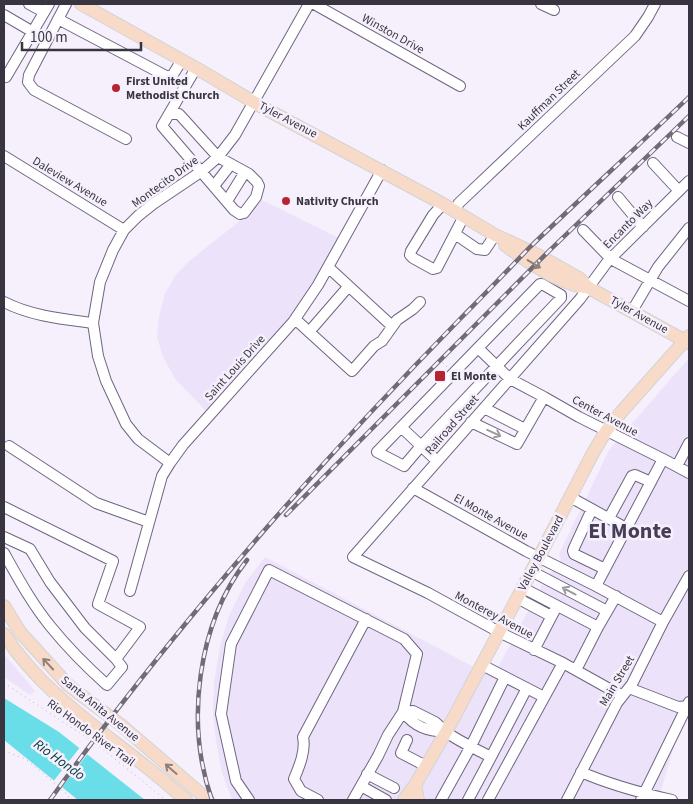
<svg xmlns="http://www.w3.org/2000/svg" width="693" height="804" viewBox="0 0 693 804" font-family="'Source Sans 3',sans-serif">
	<rect width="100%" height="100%" fill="#f5f0fc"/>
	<!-- built -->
	<path fill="#ece3fa" d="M262,200L343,240L318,285L210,415L176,380L163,357L157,337L159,316L165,294L175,276L189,261L236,224Z
		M689,358V712L678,733L658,800H232L222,773L216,741L213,713L214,683L220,646L229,616L245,583L265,557L493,677L547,575L551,572L561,560L559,554L609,450Z
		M4,654L35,691L30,695L4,677Z"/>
	<!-- water -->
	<path fill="#6adee8" d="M4,698L59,732L145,800H78L4,740Z"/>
	<!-- pier -->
	<path fill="#f5f0fc" d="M81,746L89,752L60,790L52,783Z"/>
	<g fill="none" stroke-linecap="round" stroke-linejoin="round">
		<defs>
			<path id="minor" d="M29,4L44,12
				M66,4L29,75L28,82L34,90L126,139
				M314,4L460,86
				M541,4L554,10
				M4,15L33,32
				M58,19L166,76H172L182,60
				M4,76L6,77L49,4
				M169,114H179L218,157L249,174L257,182L259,186L256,197L244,213L240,214L234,210L162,126Z
				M169,114L196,68
				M677,137L689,143
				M4,156L124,230
				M653,163L679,191
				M214,186L231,164
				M618,197L643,227
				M227,201L245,172
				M443,204L433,215L411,251L410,255L413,258L433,269L437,268L464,216
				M454,211L459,203L635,36L648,17L655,4
				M583,230L611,259L689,301
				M455,234L477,249L485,250L495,235
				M328,267L392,326
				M540,284H542L561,295V298L421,446L404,466L377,452Z
				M4,302C31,316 63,319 93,323
				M632,311L658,267L689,228
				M295,319L352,371L374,346L382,341L397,320L413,309L420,302
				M309,332L348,287
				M478,348L510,379L544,397L579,417L663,459L689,473
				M484,408L525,429
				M471,422L517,444L544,397
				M401,427L437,461
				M9,446L96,503L149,522
				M170,463L138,439L126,424L106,381L98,356L93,323L100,282L113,250L124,230L138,216L153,204L202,171L218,157L235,135L309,4
				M677,466L689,443
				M413,488L526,551L596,586L663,622
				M570,497L626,528
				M4,507L113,561L98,604L140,627L116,659
				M592,509L574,548L573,551L574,554L605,569
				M609,518L632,476L635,475L651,482
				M4,537L30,549L50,582L85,628L116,659L122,667L107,685C87,667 68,648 51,627C32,604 18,578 4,553
				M531,571L607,611
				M596,586L663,459
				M523,588L598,627
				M130,591L162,476L170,463L183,445L293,322L318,285L382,170
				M517,598L551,616
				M534,650L557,606
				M482,665L544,697
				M576,670L598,627L616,596
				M629,688L678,707L689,706
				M623,695L615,692L563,663L499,632L428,593L353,557L580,299L608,261L689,181
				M413,711L435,722L446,732C427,731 415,727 403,712Z
				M446,732C460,742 476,749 491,757L468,800
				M407,740L401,753L426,766
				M491,757L527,688
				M581,772C611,785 641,793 672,800
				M367,774L394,788
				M361,786L386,800
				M249,800L236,781L221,714L231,644L269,570L404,639L417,654L403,712L388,735L378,756L353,800
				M318,800L301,791L294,779C299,767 306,751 303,737L366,619
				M441,800L471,746L505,677
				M488,800L563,663
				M567,800L617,703L632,684L663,622L689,576
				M641,800L689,702"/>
			<path id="major" d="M81,4L196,68L262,107L443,204L495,235L534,253L579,278L589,288L689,343
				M505,245C526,261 558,283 584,287
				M4,606L20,632L69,686L121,725L208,800
				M4,634C43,695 106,733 160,778C169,785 177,793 186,800
				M415,785L418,800
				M404,800L415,785L446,732L539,557L593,453L606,431L623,410L689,336"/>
		</defs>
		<!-- minor casing -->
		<use href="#minor" stroke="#706580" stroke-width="12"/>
		<!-- major casing -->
		<use href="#major" stroke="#d3d3d5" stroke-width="14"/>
		<!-- path -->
		<path stroke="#b9b4c0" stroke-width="1" stroke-dasharray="1 4" stroke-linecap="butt" d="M511,287L517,293
			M439,359L447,367
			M4,683L95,743L166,800
			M4,751L23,758L28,761L65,792L71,800"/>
		<!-- minor -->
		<use href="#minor" stroke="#fff" stroke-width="10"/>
		<!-- major -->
		<use href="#major" stroke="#f7dbc8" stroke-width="12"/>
		<defs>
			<path id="rail" d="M286,515L549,251L689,116
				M50,800C173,628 314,468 462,317C485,294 507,271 529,248C582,197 636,148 689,97
				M212,800C185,724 197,624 247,560"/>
		</defs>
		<!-- rail casing -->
		<use href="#rail" stroke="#706b77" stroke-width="4.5"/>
		<!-- rail -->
		<use href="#rail" stroke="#f5f0fc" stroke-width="2.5" stroke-dasharray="8" stroke-linecap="butt"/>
	</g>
	<!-- one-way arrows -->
	<defs><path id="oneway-shaft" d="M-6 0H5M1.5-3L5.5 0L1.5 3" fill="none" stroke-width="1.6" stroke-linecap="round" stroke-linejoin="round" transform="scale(1.25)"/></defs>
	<g stroke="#8e807d">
		<use href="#oneway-shaft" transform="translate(534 264) rotate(31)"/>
		<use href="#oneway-shaft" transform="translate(48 664) rotate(-133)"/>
		<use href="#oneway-shaft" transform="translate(171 769) rotate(-139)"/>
	</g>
	<g stroke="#9c9aa0">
		<use href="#oneway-shaft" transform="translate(494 433) rotate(25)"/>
		<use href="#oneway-shaft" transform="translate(569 591) rotate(-152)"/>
	</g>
	<!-- markers -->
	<g fill="#b62433" stroke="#f5f0fc" stroke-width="2">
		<circle cx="116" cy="88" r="5"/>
		<circle cx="286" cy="201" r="5"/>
		<rect x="434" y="370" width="12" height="12" rx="2.5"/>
	</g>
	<g text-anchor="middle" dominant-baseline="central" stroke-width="5" stroke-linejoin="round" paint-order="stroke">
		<!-- street labels -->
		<g font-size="12" fill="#393540" stroke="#f5f0fc">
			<text transform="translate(393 34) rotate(29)">Winston Drive</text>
			<text transform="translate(549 100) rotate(-44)">Kauffman Street</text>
			<text transform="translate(288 120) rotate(28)">Tyler Avenue</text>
			<text transform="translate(70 182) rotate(31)">Daleview Avenue</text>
			<text transform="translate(165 182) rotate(-36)">Montecito Drive</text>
			<text transform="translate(628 224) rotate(-45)">Encanto Way</text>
			<text transform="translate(639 315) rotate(29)">Tyler Avenue</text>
			<text transform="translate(235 368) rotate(-48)">Saint Louis Drive</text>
			<text transform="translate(605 416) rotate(28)">Center Avenue</text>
			<text transform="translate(452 425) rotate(-49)">Railroad Street</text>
			<text transform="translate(491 517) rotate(29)">El Monte Avenue</text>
			<text transform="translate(541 553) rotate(-62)">Valley Boulevard</text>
			<text transform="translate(494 615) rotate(28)">Monterey Avenue</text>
			<text transform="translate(617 681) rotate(-59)">Main Street</text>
			<text transform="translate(100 709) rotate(39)">Santa Anita Avenue</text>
			<text transform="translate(91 733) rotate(36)">Rio Hondo River Trail</text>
		</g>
		<!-- poi labels -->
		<g font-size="12" font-weight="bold" fill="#393540" stroke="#f5f0fc" text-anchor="start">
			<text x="126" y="81">First United<tspan x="126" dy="14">Methodist Church</tspan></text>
			<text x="296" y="201">Nativity Church</text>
			<text x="451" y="376">El Monte</text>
		</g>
		<!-- water labels -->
		<g font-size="14" font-style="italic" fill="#00393e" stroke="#f5f0fc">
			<text transform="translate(59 760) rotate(36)">Rio Hondo</text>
		</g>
		<!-- town labels -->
		<g font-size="22" font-weight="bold" fill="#483d56" stroke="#f5f0fc">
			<text x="630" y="531">El Monte</text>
		</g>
	</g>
	<!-- border -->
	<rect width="693" height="804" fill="none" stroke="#393540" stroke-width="10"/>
	<!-- scale -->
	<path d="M22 42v8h119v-8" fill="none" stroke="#393540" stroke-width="2.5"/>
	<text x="30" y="42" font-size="15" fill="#393540" stroke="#f5f0fc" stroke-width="4" paint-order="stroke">100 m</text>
</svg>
